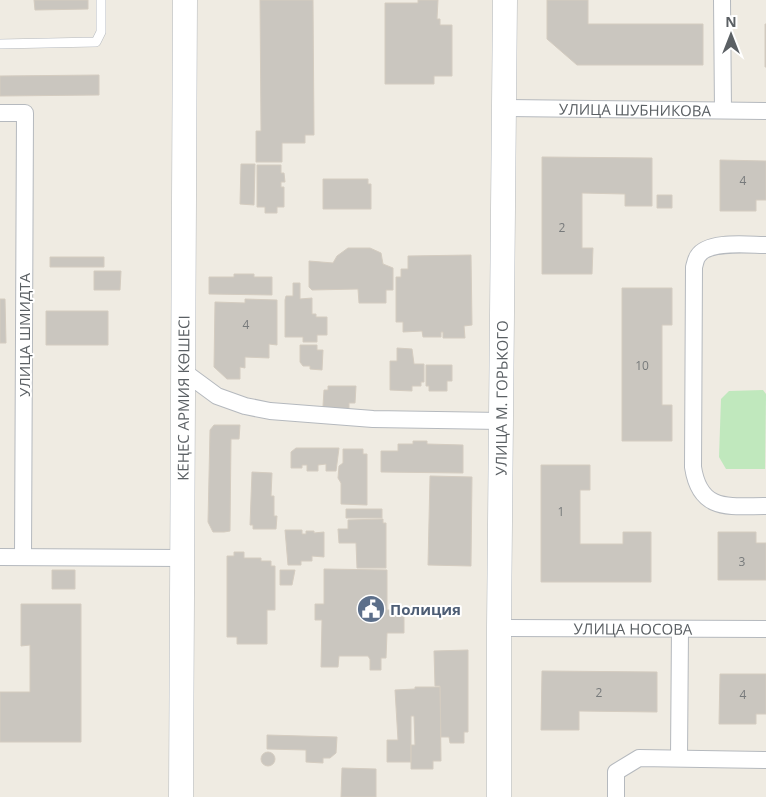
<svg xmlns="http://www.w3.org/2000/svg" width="766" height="797" viewBox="0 0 766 797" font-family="'Open Sans',sans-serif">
	<rect width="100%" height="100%" fill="#efebe2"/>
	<!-- green -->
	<path fill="#c0e8bd" d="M763,390L766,394L765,469H726L719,457L721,399L729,391Z"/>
	<!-- building -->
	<path fill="#cac6bf" stroke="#d4ccc0" d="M34,0H88V9L35,10Z
		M260,0H313L314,135H305V143H282V162H256V131H261Z
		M418,0H438L437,19H440V25H452V76H434V84H385V3H418Z
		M547,0H588V24H703V65H577L547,39Z
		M765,24H766V67H765Z
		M99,75V95L0,96V76Z
		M542,157L652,158V206H625V194L582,193V248H593L592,274H542Z
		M720,160L766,161V200H756V211H720Z
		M241,164H255L254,205L240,204Z
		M257,165H281V173H284L285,182H281V187H284V207H277V213H265V207H257Z
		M323,179H368V184H371V209H323Z
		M657,195H672V208H657Z
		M348,248H370L381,253L383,264L393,268V290H386V303H359L358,289L312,290L309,287V261L333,263L337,256Z
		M471,255L472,325L464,326L465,338H443V332H441V337H423L422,331L403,332V322H396V277H401V269H408V256Z
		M50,257H104V267H50Z
		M94,271H121L120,290H94Z
		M234,274H254V277H272V295L209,294V277H234Z
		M293,283H300V299L312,298V314H316V317H327V335H317V342H303V337H285V300L286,296H293Z
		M622,288H672V325H662V405H672V441H622Z
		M0,299H5L6,343H0Z
		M245,299L277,300V345L269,344V358L245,357V368L240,367V379H227L214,367L215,302L245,303Z
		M46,311H108V345H46Z
		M300,345H317V350H323L322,370L310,369V366H303L300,362Z
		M397,348L412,349L414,364H424V382H421V386H412V391L390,390V361H397Z
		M426,365H452V381H447V391H429V386H426Z
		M328,386H356L355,403H349V413H329L323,406L324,390H328Z
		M214,425H240L239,439H231L230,531L224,532H213L208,522L210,430Z
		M413,441H427V444L463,445V473L381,472V451H398V444H413Z
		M296,448H339L336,471H326V464L318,465V471H307V465H302V468H291V452Z
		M343,449H363V454H367V505L341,504V483L338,478L339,466L343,463Z
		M541,465H590V490H580V544H623V532H651V582H541Z
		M252,472L272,473L271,496H274V516H277L276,529H253V525H250Z
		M430,476L472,477L471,566L428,565Z
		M346,509H382V518H346Z
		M383,519V523H386V568H357L356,543H339L338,529H348V520Z
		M285,530H302V534H306V531H314V533L324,532V557L312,556V561H301V565H288Z
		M718,532H756V543H766V580H718Z
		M234,552H244V558H261V561H271V566H275V610H267V644H237V637H227V556H234Z
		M324,569L387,570V610H404V633H387L386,658H381V670H370V659L368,656H339L338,667H321L322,620H315V604H324Z
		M52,570H75V589H52Z
		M280,570H295L292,585H280Z
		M21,604H81V742H0V692H30V645L21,646Z
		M468,650V732H464V743H450L449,737H441L440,686H435L434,651Z
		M542,671L657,672V712L579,711V730H541Z
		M720,674H766V714H756V724H719Z
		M415,687H440L441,761H433V769H411V745H415L414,716H411V762H387V740H398L395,690L415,689Z
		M267,735L337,737L336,753L330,758H323V763L306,762V750L267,749Z
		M261 759a7 7 0 1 1 14 0a7 7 0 1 1-14 0Z
		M342,768L376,769V797H341Z"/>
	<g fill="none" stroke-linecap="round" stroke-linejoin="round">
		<defs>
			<path id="service" d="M0,44L96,42L101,32V0"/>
			<g id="minor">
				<path d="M722,0L723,110"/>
				<path id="s1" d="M504,108L766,111"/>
				<path d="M0,113H25L23,557"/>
				<path d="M766,245C749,245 708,240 698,256C696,258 695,264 694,267L693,467C700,513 730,506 766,506"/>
				<path d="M183,371L217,396L245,406L270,411L373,419L501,421"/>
				<path d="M0,557L182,558"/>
				<path id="s2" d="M499,628L766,629"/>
				<path d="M679,758L680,629"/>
				<path d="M616,797V772L639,758L766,760"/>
			</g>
			<g id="secondary">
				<path id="s3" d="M181,797L185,0"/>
				<path id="s4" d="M499,797V628L505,0"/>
			</g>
		</defs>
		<!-- service casing -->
		<use href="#service" stroke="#b5b9be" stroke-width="10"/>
		<!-- minor casing -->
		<use href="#minor" stroke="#b5b9be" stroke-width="18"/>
		<!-- secondary casing -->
		<use href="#secondary" stroke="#b4b9be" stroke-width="25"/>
		<!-- service -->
		<use href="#service" stroke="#fff" stroke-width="9"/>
		<!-- minor -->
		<use href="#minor" stroke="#fff" stroke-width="16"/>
		<!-- secondary -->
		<use href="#secondary" stroke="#fff" stroke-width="24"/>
	</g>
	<!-- icons -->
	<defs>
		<symbol id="civic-disc" viewBox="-11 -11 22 22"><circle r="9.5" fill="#5c6f8a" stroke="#fff"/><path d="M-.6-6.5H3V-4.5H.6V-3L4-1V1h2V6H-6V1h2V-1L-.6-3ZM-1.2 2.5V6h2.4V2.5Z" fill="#fff"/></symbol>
	</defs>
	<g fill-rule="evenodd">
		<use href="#civic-disc" x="355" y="593" width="32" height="32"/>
	</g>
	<g text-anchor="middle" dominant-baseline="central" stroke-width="4" stroke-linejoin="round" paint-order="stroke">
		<!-- number labels -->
		<g font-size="12" fill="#777a7b">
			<text x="743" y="180">4</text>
			<text x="562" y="227">2</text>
			<text x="246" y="324">4</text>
			<text x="642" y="365">10</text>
			<text x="561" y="511">1</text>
			<text x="742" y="561">3</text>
			<text x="599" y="692">2</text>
			<text x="743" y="694">4</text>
		</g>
		<!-- street labels -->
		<g font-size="15" fill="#5b6064" stroke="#fff">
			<text stroke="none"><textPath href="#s1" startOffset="131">УЛИЦА ШУБНИКОВА</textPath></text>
			<text transform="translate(24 335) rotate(-90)">УЛИЦА ШМИДТА</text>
			<text stroke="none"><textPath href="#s4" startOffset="399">УЛИЦА М. ГОРЬКОГО</textPath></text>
			<text stroke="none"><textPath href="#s3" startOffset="399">КЕҢЕС АРМИЯ КӨШЕСІ</textPath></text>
			<text stroke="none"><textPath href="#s2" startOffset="134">УЛИЦА НОСОВА</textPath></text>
		</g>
		<!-- service labels -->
		<g font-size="15" font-weight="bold" fill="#4e5e75" stroke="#fff" text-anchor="start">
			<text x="390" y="609">Полиция</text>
		</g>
	</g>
	<!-- north arrow -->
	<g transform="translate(731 35)" stroke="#ffffff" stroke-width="4" paint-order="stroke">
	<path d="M0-4L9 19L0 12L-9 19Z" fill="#5b6064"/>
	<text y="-8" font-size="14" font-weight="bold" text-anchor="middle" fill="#5b6064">N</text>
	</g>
</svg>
